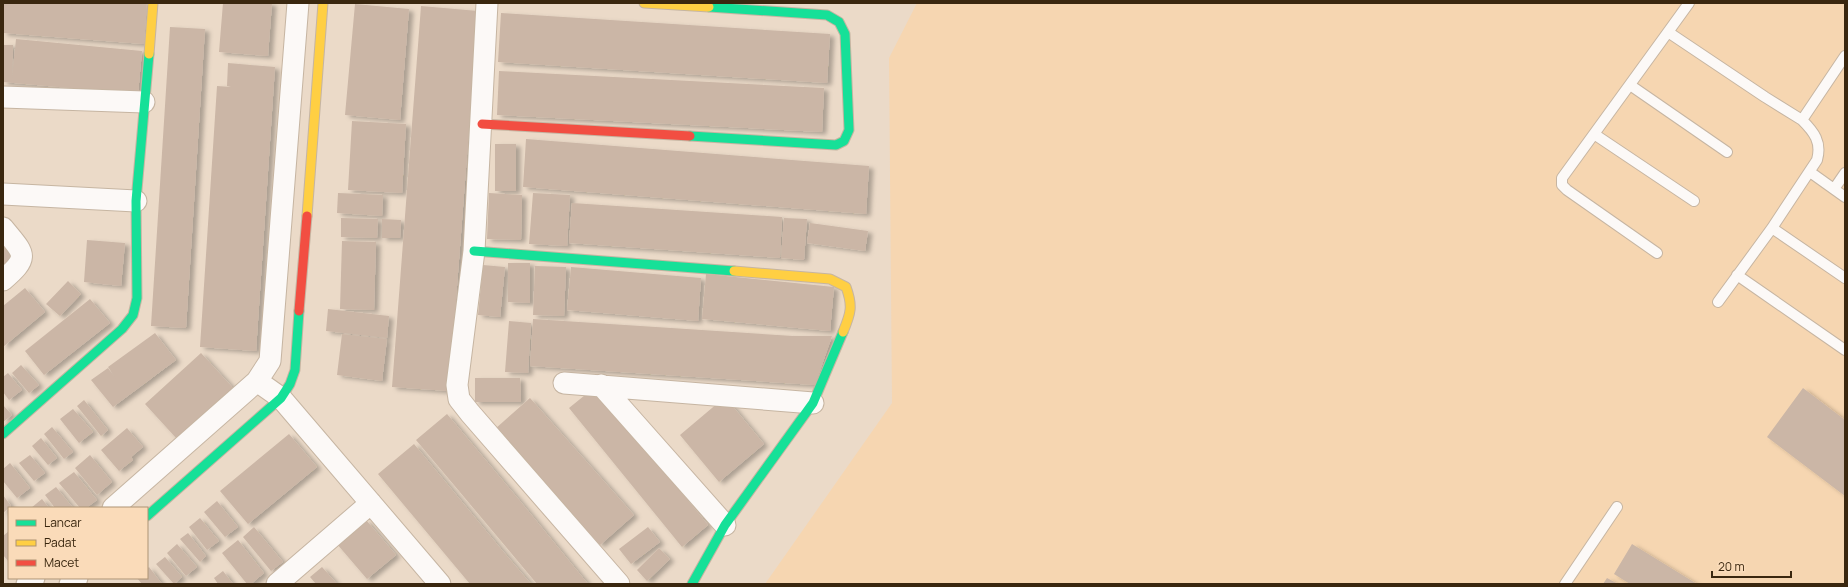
<svg xmlns="http://www.w3.org/2000/svg" width="1848" height="587" viewBox="0 0 1848 587" font-family="Manrope,sans-serif">
	<defs>
		<filter id="shadow"><feDropShadow dx="4.5" dy="2.5" stdDeviation="2" flood-color="#0004"/></filter>
	</defs>
	<rect width="100%" height="100%" fill="#ebdac8"/>
	<!-- built -->
	<path fill="#f6d6b1" d="M917,3H1845V584H765L892,403L889,58Z"/>
	<!-- building -->
	<path fill="#cbb6a6" filter="url(#shadow)" d="M3,3H147L144,44L3,33Z
		M223,3H272L268,56L219,52Z
		M355,4L409,9L400,120L345,115Z
		M421,6L478,11L449,391L392,387Z
		M501,13L830,34L827,83L498,62Z
		M170,27L205,29L186,328L151,326Z
		M16,39L142,51L138,94L3,82V45H13L12,78Z
		M228,63L275,67L256,351L200,347L217,86L231,87L227,86Z
		M499,71L824,88L822,132L497,115Z
		M352,121L406,124L402,193L348,190Z
		M526,139L869,166L866,214L523,187Z
		M495,144H516V191H495Z
		M338,193L383,195L382,216L337,213Z
		M489,193L522,195L521,240L487,239Z
		M533,193L570,195L567,246L529,244Z
		M572,203L782,217L780,258L569,243Z
		M341,218L378,219L377,238L341,237Z
		M784,218L807,219L804,260L781,258Z
		M382,219L401,220L400,238H382Z
		M810,223L868,231L865,251L807,243Z
		M87,240L125,243L121,286L84,282Z
		M342,241L376,242L374,310L340,309Z
		M3,246L17,261L3,274Z
		M508,263H530V303L508,302Z
		M483,265L505,267L500,317L478,315Z
		M535,266L566,267L564,316L533,315Z
		M571,267L701,278L698,321L567,310Z
		M706,274L834,287L830,331L702,319Z
		M68,281L81,294L60,316L46,304Z
		M25,288L45,312L3,347V306Z
		M90,299L110,323L44,375L25,351Z
		M328,309L389,316L387,338L326,331Z
		M533,319L793,336H832L815,385L530,366Z
		M509,321L531,323L528,373L505,372Z
		M155,333L176,360L113,407L91,380L108,368L116,379L108,367Z
		M342,334L387,339L382,381L337,375Z
		M201,353L233,388L177,439L145,404Z
		M21,365L39,385L29,393L12,373Z
		M8,373L22,390L9,400L3,392V377Z
		M475,378H520L521,402H475Z
		M595,387L708,525L682,547L569,408Z
		M1803,388L1845,420V496L1767,437Z
		M725,397L764,444L719,482L680,435Z
		M530,398L634,515L600,545L495,429Z
		M84,400L108,430L101,436L77,406Z
		M3,405L12,415L3,422Z
		M73,409L93,432L79,443L60,419Z
		M447,414L520,501L588,584H537L454,485L416,440Z
		M52,427L73,452L64,459L44,434Z
		M127,428L143,447L131,457L133,460L119,471L101,450Z
		M289,434L317,467L248,524L220,491Z
		M41,438L57,458L48,465L32,446Z
		M414,444L501,549L531,584H470L378,474Z
		M30,455L45,473L34,481L19,463Z
		M90,455L112,482L97,495L75,468Z
		M10,463L30,488L17,498L3,481V469Z
		M74,472L97,500L86,508H80L59,483Z
		M56,487L73,508H55L45,495Z
		M3,495L11,506L3,513Z
		M42,499L49,508H31Z
		M217,501L238,527L225,537L204,512Z
		M200,518L219,541L207,550L189,527Z
		M366,520L396,555L367,579L337,544Z
		M254,527L283,562L271,571L243,537Z
		M648,527L660,542L631,564L619,549Z
		M9,531V562L3,555V536Z
		M188,533L206,556L200,562L180,539Z
		M238,540L264,573L251,584H247L222,553Z
		M177,544L197,567L186,576L167,553Z
		M1632,544L1697,584H1630L1614,574Z
		M659,548L670,559L647,581L637,570Z
		M165,557L182,577L174,584L156,564Z
		M149,567L162,584H142L137,578H147V569Z
		M322,567L337,584H316L310,577Z
		M223,571L233,584H218L214,578Z
		M1607,578L1618,584H1603Z"/>
	<g fill="none" stroke-linecap="round" stroke-linejoin="round">
		<defs>
			<path id="lane" d="M1689,3L1668,32L1765,97L1802,120L1845,56
				M1630,85L1727,152
				M1594,134L1694,201
				M1810,172L1845,197
				M1834,189L1845,173
				M1772,228L1845,278
				M1657,253L1567,190L1562,185V178L1668,32
				M1737,275L1845,350
				M1718,302L1772,228L1817,160C1822,142 1814,132 1802,120
				M1565,584L1617,507"/>
			<path id="street" d="M487,3L474,251L457,385L459,399L470,413L619,584
				M3,97L144,102
				M3,194L136,201
				M3,228C24,254 31,256 3,280
				M257,381L281,398L440,584
				M564,383L813,403
				M601,385L725,525
				M113,508L257,381L270,361L298,3
				M27,584L34,578
				M70,584L77,578
				M277,584L371,503"/>
			<path id="fast" d="M690,136L836,145L844,141L849,130L845,34L839,22L827,15L709,7
				M474,251L734,271
				M3,434L122,329L133,315L137,298L136,201L149,54
				M147,516L281,398L290,384L295,370L299,311
				M692,584L725,525L813,403L843,332"/>
			<path id="slow" d="M644,3L709,7
				M149,54L153,3
				M307,216L323,3
				M734,271L830,279L846,287C853,306 851,313 843,332"/>
			<path id="jam" d="M482,124L690,136
				M299,311L307,216"/>
		</defs>
		<!-- lane casing -->
		<use href="#lane" stroke="#c6b5a2" stroke-width="12"/>
		<!-- street casing -->
		<use href="#street" stroke="#c6b5a2" stroke-width="23"/>
		<!-- fast casing -->
		<use href="#fast" stroke="#c6b5a2" stroke-width="11"/>
		<!-- slow casing -->
		<use href="#slow" stroke="#c6b5a2" stroke-width="11"/>
		<!-- jam casing -->
		<use href="#jam" stroke="#c6b5a2" stroke-width="11"/>
		<!-- lane -->
		<use href="#lane" stroke="#fcf9f7" stroke-width="10"/>
		<!-- street -->
		<use href="#street" stroke="#fcf9f7" stroke-width="21"/>
		<!-- fast -->
		<use href="#fast" stroke="#16e098" stroke-width="9"/>
		<!-- slow -->
		<use href="#slow" stroke="#ffcf43" stroke-width="9"/>
		<!-- jam -->
		<use href="#jam" stroke="#f24e42" stroke-width="9"/>
	</g>
	<!-- border -->
	<rect width="1848" height="587" fill="none" stroke="#3a270f" stroke-width="8"/>
	<!-- legend -->
	<rect x="8" y="507" width="140" height="72" fill="#fadbb9" stroke="#ad9375"/>
	<rect x="16" y="520" width="20" height="6" fill="#16e098" stroke="#ad9375"/>
	<text x="44" y="527" font-size="12" fill="#3a270f">Lancar</text>
	<rect x="16" y="540" width="20" height="6" fill="#ffcf43" stroke="#ad9375"/>
	<text x="44" y="547" font-size="12" fill="#3a270f">Padat</text>
	<rect x="16" y="560" width="20" height="6" fill="#f24e42" stroke="#ad9375"/>
	<text x="44" y="567" font-size="12" fill="#3a270f">Macet</text>
	<!-- scale -->
	<path d="M1712 571v6h79v-6" fill="none" stroke="#3a270f" stroke-width="2"/>
	<text x="1718" y="571" font-size="12" fill="#3a270f" stroke="#fadbb9" stroke-width="3" paint-order="stroke">20 m</text>
</svg>
